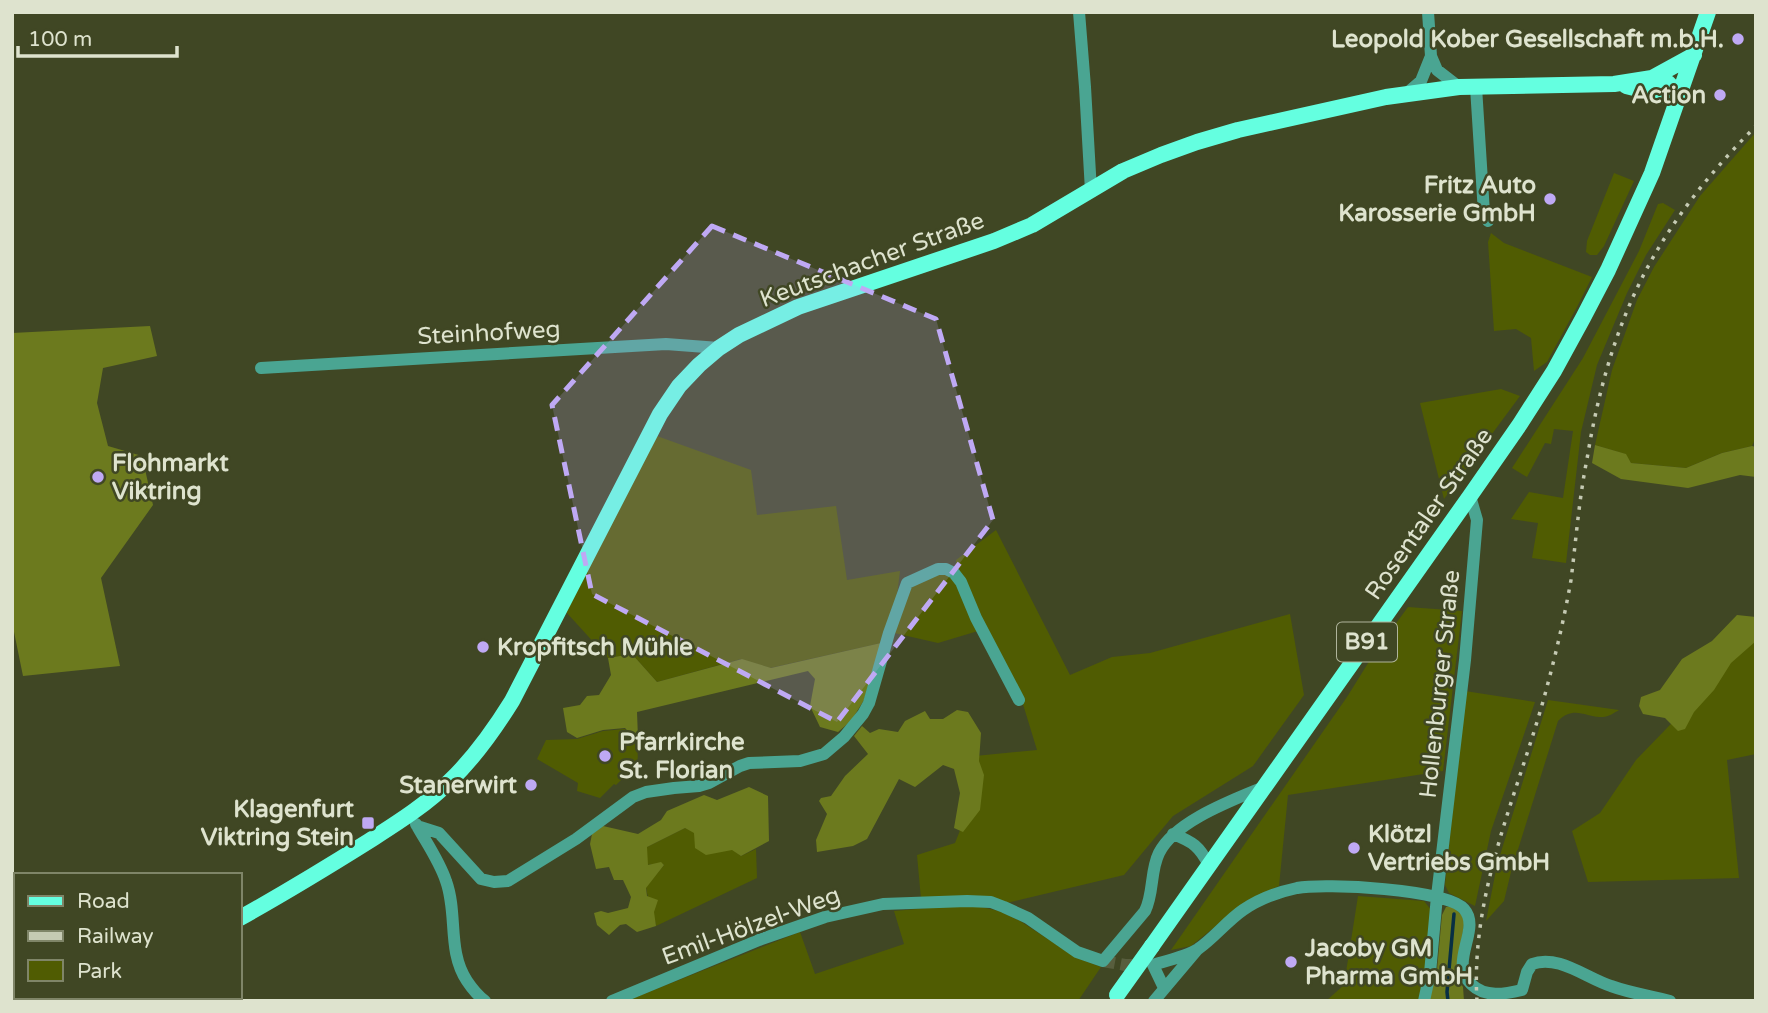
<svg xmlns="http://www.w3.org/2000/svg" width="1768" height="1013" viewBox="0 0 1768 1013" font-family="'Varela Round',sans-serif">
	<rect width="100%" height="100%" fill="#404724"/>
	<!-- green -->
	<path fill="#505c02" d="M1756,132V437L1752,446L1722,453L1686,468L1631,463L1625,454L1595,445L1612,370L1637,300L1654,267L1700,196Z
		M1614,173L1634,181L1604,246L1597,255H1590L1586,252L1587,241Z
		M1663,203L1675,210L1646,255L1627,293L1597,365L1581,432L1566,563L1532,558L1538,523L1511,519L1529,492L1563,498L1573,431L1554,429L1551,444L1545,443L1527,477L1512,468L1583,358L1639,251L1658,204Z
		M1491,233L1504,243L1592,277L1577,307L1547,362L1534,371L1531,338L1516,329L1494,331L1488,242Z
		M1501,389L1520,396L1444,499L1420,403Z
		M657,436L751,470L757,515L836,506L847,580L900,571L896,603L881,643L770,668L741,659L657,682L632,654L608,658L566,612Z
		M996,530L1070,675L1112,657L1150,653L1290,614L1304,695L1253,766L1173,816L1124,875L1007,903L921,899L917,855L955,843L972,800L975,756L1037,750L1022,701L956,568V560Z
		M939,573L949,574L958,584L978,631L938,643L894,633L906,595L914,584Z
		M1408,607L1462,611L1443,771L1288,795L1279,886L1248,900L1191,946L1171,950L1347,697L1375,652Z
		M1756,636V754L1727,760L1739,878L1588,882L1572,831L1600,813L1636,760Z
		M1465,691L1535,702L1491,831L1475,906L1449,893L1445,885Z
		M1548,700L1619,710C1614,713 1608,717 1603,717C1584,717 1574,705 1558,721L1511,872L1504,901L1486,921L1497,865Z
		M625,729C640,748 644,761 625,780L623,778L616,785L614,784L600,798L577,791L578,783L537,759L546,740L577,739L603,731Z
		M685,828L733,850L741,856L756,849L757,878L656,926C654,913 648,901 646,887L664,865L661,863L647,865V847Z
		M1358,896L1424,901L1432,911L1426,971L1419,1001H1326L1344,985Z
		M952,906L981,907L999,911L1020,921L1077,958L1101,967L1078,1001H626L800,932L815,974L904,944L894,911Z"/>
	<!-- forest -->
	<path fill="#6c7a1e" d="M150,326L157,356L103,368L97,403L108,446L142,456L153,505L101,578L120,666L23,676L12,622V333Z
		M1595,445L1626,454L1631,463L1686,468L1722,453L1752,446L1756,447V477L1740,475L1688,488L1621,479L1592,463Z
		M1737,615L1756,617V641L1731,663L1714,690L1694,712L1685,729L1678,731L1665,718L1643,714L1639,706L1641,697L1660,690L1682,659L1712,641Z
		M881,643L864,700L851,721L838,732L820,727L810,706L815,679L808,671L637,712L638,738L636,740L625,728L603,730L577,738L567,732L563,708L580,705L587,696L599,695L611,675L608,658L632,654L657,682L742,659L771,668Z
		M957,710L968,712L981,733L979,761L984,775L980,810L963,832L954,828L960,793L954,769L943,765L915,787L899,779L867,839L853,846L817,852L816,840L827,814L819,801L821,798L831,796L845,776L868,754L854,736L862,726L870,733L879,729L898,732L905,721L925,711L930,719H943Z
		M749,787L768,796L769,841L741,856L732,850L706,855L695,848L694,833L685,828L647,847L648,865L661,862L664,865L646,888L647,896L658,900L654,912L656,926L637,932L626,924L620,925L609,935L597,925L594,913L601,911L608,913L628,908L631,897L623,880H614L609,867L596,869L590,844L592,834L603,826L638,834L661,820L667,811L704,795L717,800Z
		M1452,906L1465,918L1456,977L1463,987L1464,1001H1429L1437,970L1442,915L1446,907Z"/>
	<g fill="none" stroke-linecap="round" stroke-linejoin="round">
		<!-- stream -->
		<path stroke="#082f44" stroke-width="3.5" d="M1448,1001L1447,992L1454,914"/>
		<!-- minor-tunnel -->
		<path stroke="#585e3e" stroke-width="12" stroke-dasharray="12 6" stroke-linecap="butt" d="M1103,961L1125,965H1144"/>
		<!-- minor -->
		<path stroke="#4aa592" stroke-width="12" d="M1079,12L1085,87L1091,191
			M1428,12L1431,56L1437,70L1459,87
			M1476,87L1484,213L1488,221
			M1406,94L1421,81L1431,56
			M261,368L666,344L719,348
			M416,824C426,842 440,862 446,881C458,914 447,951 467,981C473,990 477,995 485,1001
			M417,826L439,833L481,879L494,882L508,881L576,839L633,797L646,792L674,788L699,786L709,783L740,766L749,763L800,761L824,754L844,737L863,714L869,703L889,633L907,583L938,569H946L954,573L961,582L976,618L1019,700
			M1173,834C1193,842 1199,846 1209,865
			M1164,988L1153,965C1166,961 1187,956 1198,949C1214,938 1227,921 1243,910C1259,899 1278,892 1297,888C1324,883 1448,889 1464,909C1482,929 1448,962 1471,984C1485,998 1505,994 1522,990L1527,972L1532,964C1558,954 1586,978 1611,986C1630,993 1651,996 1670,1001
			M612,1001L759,940L825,917L883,904L967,901L991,902L1004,907L1028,918L1077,952L1103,961L1145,911C1154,893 1150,871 1159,853C1175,821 1233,800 1264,787
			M1154,1001L1197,950
			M1424,1001L1430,973L1437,896L1465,660L1477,520L1470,496"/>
		<!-- major -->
		<path stroke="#64ffe0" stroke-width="16" d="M1652,78L1694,55
			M1626,86L1678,99
			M240,918C283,894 326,868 369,841C397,823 426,805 450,781C475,757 494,730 512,701L660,414L679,386L699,365L719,348L739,335L798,307L994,241L1032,225L1123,171L1161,155L1197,142L1238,130L1386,97L1459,87L1614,84L1652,78L1668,83L1674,89L1678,99
			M1152,946L1470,496L1520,424L1554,371L1583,318L1608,270L1652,173L1708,12
			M86,1001L93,997"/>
		<!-- rail -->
		<path stroke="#c5cab3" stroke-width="3.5" stroke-dasharray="3.5 7" stroke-linecap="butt" d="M1477,1001C1470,889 1521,788 1548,683C1557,649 1565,614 1571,580C1576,540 1579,499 1587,459C1596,404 1610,348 1633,297C1662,232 1706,176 1756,126"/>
		<!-- major-bridge -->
		<path stroke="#64ffe0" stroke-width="16" d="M1117,995L1152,946"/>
	</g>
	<!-- marked area -->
	<path fill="#bfa9f4" fill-opacity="0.2" stroke="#bfa9f4" stroke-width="5" stroke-dasharray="14 9" stroke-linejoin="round" d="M712,226L936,319L993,520L837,722L592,594L552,405Z"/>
	<!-- markers -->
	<g fill="#bfa9f4" stroke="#404724" stroke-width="2.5">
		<circle cx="1738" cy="39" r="7"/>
		<circle cx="1720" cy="95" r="7"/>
		<circle cx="1550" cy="199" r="7"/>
		<circle cx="98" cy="477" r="7"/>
		<circle cx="483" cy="647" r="7"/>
		<circle cx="605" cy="756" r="7"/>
		<circle cx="531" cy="785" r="7"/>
		<rect x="361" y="816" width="14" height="14" rx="3.5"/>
		<circle cx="1354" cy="848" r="7"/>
		<circle cx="1291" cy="962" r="7"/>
	</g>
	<g text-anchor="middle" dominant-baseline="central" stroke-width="5" stroke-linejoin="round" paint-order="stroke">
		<!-- shield labels -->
		<rect fill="#404724" stroke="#afb49b" stroke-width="2" x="1337" y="622.5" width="60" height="39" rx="5"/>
		<g font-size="23" font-weight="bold" fill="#dee3ce">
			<text x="1367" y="642">B91</text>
		</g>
		<!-- poi labels -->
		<g font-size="24" font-weight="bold" fill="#dee3ce" stroke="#404724" text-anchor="end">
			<text x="1724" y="39">Leopold Kober Gesellschaft m.b.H.</text>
			<text x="1706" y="95">Action</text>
			<text x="1536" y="185">Fritz Auto<tspan x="1536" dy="28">Karosserie GmbH</tspan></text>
			<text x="112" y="463" text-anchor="start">Flohmarkt<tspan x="112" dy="28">Viktring</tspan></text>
			<text x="497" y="647" text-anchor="start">Kropfitsch Mühle</text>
			<text x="619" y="742" text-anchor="start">Pfarrkirche<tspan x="619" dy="28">St. Florian</tspan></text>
			<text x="517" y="785">Stanerwirt</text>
			<text x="354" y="809">Klagenfurt<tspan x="354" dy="28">Viktring Stein</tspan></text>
			<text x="1368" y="834" text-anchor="start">Klötzl<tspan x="1368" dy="28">Vertriebs GmbH</tspan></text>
			<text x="1305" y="948" text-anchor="start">Jacoby GM<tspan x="1305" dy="28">Pharma GmbH</tspan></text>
		</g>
		<!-- street labels -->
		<g font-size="24" fill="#dee3ce" stroke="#404724">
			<text transform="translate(872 260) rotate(-20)">Keutschacher Straße</text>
			<text transform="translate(489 333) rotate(-3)">Steinhofweg</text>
			<text transform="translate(1429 514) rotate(-55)">Rosentaler Straße</text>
			<text transform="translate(1440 684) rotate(-84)">Hollenburger Straße</text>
			<text transform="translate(751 926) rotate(-20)">Emil-Hölzel-Weg</text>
		</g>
	</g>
	<!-- border -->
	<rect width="1768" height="1013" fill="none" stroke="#dee3ce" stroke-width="28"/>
	<!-- legend -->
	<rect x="14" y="873" width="228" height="126" fill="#404724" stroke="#7f8568" stroke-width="2"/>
	<rect x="28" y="896" width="35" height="10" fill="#64ffe0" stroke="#7f8568" stroke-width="2"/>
	<text x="77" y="908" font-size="21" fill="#dee3ce">Road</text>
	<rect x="28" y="931" width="35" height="10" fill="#c5cab3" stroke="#7f8568" stroke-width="2"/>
	<text x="77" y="943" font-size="21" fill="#dee3ce">Railway</text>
	<rect x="28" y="960" width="35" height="21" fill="#505c02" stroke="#7f8568" stroke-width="2"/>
	<text x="77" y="978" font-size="21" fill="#dee3ce">Park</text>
	<!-- scale -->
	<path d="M18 46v10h159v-10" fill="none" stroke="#dee3ce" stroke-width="3.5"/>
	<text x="28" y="46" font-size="21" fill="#dee3ce" stroke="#404724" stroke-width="5" paint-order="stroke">100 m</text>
</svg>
